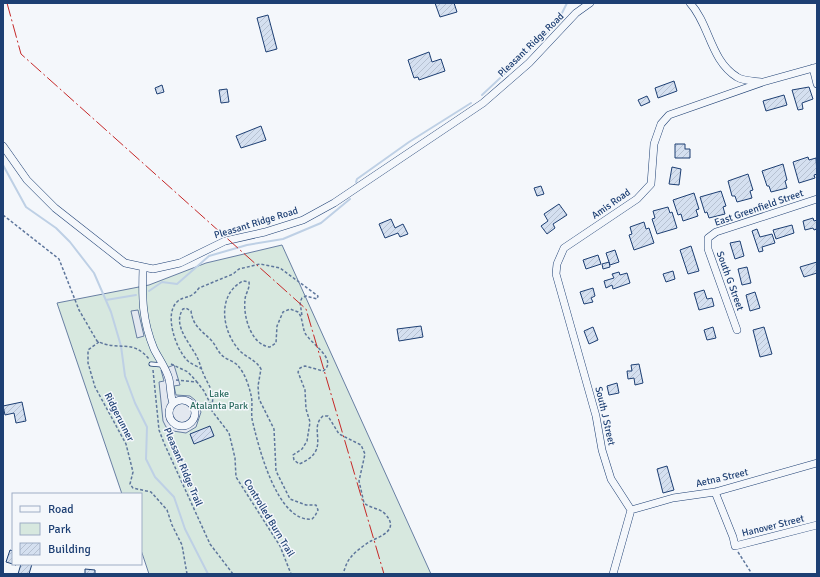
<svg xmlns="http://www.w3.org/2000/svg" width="820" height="577" viewBox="0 0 820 577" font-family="Signika,sans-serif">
	<defs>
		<pattern id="building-hatch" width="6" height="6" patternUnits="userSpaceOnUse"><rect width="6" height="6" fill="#d5e0f0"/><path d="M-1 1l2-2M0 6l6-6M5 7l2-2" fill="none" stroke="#b6c1d1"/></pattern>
	</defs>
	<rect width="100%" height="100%" fill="#f4f7fb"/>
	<!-- green -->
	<path fill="#d7e8df" stroke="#687fa3" d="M282,245L431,574H149L141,550V494H122L57,303L149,285L206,263Z"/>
	<!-- parking -->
	<path fill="#e3e8f0" stroke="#687fa3" d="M138,310L144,336L137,338L131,311Z
		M174,365L180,385L174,386L176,395L190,396L195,400L201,412L196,427L186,433L173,431L166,427L163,421L159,382L164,381L161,370Z"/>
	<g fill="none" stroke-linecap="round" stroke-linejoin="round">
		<!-- stream -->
		<path stroke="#bed0e5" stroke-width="2" d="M482,95L546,35L561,15L567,3
			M3,165L26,207L56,228L70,242L94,273L111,312L121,346L125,376L135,403L147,427L146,459L155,477L174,497L185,529L208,574
			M356,182L357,179L409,142L471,103
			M149,291L162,282L177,284L209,256L247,245L283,239L321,223L350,199
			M106,300L136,295"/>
	</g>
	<!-- building -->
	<path fill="url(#building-hatch)" stroke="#1d3f73" d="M435,3H454L457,12L440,17Z
		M268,15L277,49L266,52L257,18Z
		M429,52L432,62L441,59L445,71L419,80L418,77L414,78L408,60Z
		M674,81L677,91L658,98L655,88Z
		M162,85L164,92L157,94L155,88Z
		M809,87L813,99L802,103L803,109L798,110L792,90Z
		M227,89L229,102L221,103L219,90Z
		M784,95L787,105L766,111L763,101Z
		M647,96L650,102L641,106L638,100Z
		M261,126L266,140L241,148L236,136Z
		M675,144H685V149H690V158H675Z
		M808,157L809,160L816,158L817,174L814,175L815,178L799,183L793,162Z
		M783,164L787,180L785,181L787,188L771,192L769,186H767L762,171Z
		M672,167L681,169L679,185L669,184Z
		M748,174L753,190L750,191L752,198L737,202L735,196H732L728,181Z
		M541,186L544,194L537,196L534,188Z
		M721,191L726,206L723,207L725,214L709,218L707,212L705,213L700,197Z
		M694,193L699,209L696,210L698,216L683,221L681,214L678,215L673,200Z
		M559,204L567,215L553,224L555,228L547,234L541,226L548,221L544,214Z
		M668,207L670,213L672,212L677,228L657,234L652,219L655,218L653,211Z
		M813,218L814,221L817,220V229L814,230L813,228L805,230L803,221Z
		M391,219L395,228L403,224L408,234L400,237L398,233L385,238L379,224Z
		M644,222L646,229L649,228L654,243L634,250L629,235L632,234L630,227Z
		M792,225L794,233L776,239L773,230Z
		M757,229L760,237L772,234L775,243L762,247L763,251L759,252L752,231Z
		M740,241L744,256L735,259L730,243Z
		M691,246L699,271L688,274L680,250Z
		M615,250L619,262L610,265L606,253Z
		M598,255L601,264L586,269L583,260Z
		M609,262L610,267L603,269L602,264Z
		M817,262V273L804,277L800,267Z
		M747,267L751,283L742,285L738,269Z
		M673,271L675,279L666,282L663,274Z
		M619,272L620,275L627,273L630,283L613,289L612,285L606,288L604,281L614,278L612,274Z
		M593,288L595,296L591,298L593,302L584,304L580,292Z
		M704,290L707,299L712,298L714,306L699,310L694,293Z
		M755,292L760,308L750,311L746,295Z
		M421,326L423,337L399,341L397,329Z
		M593,327L598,340L589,344L584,331Z
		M713,327L716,338L707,340L704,330Z
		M764,327L772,354L760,357L753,330Z
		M639,364L643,383L635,385L634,378L628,379L627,371H632L631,365Z
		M617,383L619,393L609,395L607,386Z
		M22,402L26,421L16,423L14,413L5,415L3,406Z
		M210,426L214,436L194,444L190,434Z
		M667,466L674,490L663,493L657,469Z
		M10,550L13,551V564L16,565L6,562Z
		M21,564H32L29,574H18Z
		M85,569L95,570V574H85Z"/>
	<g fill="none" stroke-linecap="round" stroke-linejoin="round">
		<defs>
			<path id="service" d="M151,364L162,365"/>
			<path id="minor" d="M690,3C710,25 710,60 737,77C743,81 754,81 761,82
				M813,68L817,84
				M3,146L27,180L55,208L125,263L153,269L180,263L225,241L265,232L303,220L334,203L483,103L529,63L576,13L590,3
				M143,268C142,298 142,320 154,349C159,359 166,368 169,379C171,387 170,395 173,403
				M737,330L708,249V238L716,232L817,199
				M169 413a13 13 0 1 1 26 0a13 13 0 1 1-26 0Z
				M715,492L733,537L735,546L817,525
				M631,510L673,498L715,492L817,463
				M613,574L631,510L611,479L602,450L596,416L556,274L557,264L564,248L637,199L651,184L654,144L661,124L669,115L763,82L817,67"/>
		</defs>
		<!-- service casing -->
		<use href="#service" stroke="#1d3f73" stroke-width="5"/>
		<!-- minor casing -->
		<use href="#minor" stroke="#1d3f73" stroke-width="8"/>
		<!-- path -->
		<path stroke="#5e769c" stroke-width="1.5" stroke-dasharray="3 2" stroke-linecap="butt" d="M3,215L59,259L79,310L97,341C118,352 132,338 149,359
			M99,342L88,350V363L95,387L126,444L133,472L130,484L133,488L151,492L167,510L172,525L182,545L187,574
			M171,364L188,372L197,382
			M202,369C197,366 190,364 186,359C176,348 163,313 178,301C186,295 190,300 199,288L233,274L239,269L260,264L280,268L318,296L317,299L306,296L302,298L300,302L302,316
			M153,370L159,430L164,443L210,544L233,574
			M176,380L197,382L204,391L210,403L212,404C215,392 208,385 204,375C201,369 200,363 197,357C190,343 172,325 183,309L186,308L191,311C193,326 201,330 211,340C216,345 218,353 224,357C228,360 236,362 239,367C245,374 249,386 251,395C253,403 251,411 252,419C258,445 277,523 312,519L315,516L318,510L316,505H306L290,499L276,471L274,429L259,399L258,386L261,369C256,360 247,358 240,351C222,332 216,295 243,281L249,282C250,289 245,294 245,300C243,316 251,345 270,347L276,343L277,326L283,312L290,309L298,312C303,318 302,326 305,333C310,343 339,360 323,371L305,366L300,368L298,372L305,390L306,409L310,422L307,441L302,449L293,455L294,460L299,464C333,450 307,430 323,416H328L339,434L361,445L365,454L359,481L364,503C371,509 381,508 386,515C399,530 381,536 371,541C364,545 356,551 351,557C347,561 345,568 343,574
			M212,404V411L229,433L235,458L236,477L280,546L291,574
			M738,552L752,574"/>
		<!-- service -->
		<use href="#service" stroke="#f4f7fb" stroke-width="3.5"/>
		<!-- minor -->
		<use href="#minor" stroke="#f4f7fb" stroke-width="7"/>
		<!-- power -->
		<path stroke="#c62828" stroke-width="1" stroke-dasharray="14 3 2 3" stroke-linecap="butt" d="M7,3L21,54L306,309L384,574"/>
	</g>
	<g text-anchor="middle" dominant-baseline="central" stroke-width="3" stroke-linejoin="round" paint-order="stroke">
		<!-- street labels -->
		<g font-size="10" fill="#1d3f73" stroke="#f4f7fb">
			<text transform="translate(531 45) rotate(-44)">Pleasant Ridge Road</text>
			<text transform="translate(611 204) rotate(-35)">Amis Road</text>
			<text transform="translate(759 208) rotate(-19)">East Greenfield Street</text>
			<text transform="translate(256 223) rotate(-17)">Pleasant Ridge Road</text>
			<text transform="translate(730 281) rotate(70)">South G Street</text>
			<text transform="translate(605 416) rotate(77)">South J Street</text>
			<text transform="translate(119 417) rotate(63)">Ridgerunner</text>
			<text transform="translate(183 467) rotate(67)">Pleasant Ridge Trail</text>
			<text transform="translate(722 478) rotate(-13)">Aetna Street</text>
			<text transform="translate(269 518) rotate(59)">Controlled Burn Trail</text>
			<text transform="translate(773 526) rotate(-14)">Hanover Street</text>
		</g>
		<!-- park labels -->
		<g font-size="10" fill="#2c6c60" stroke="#f4f7fb">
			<text x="219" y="394">Lake<tspan x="219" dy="12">Atalanta Park</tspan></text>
		</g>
	</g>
	<!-- border -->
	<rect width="820" height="577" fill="none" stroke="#1d3f73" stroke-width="8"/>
	<!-- legend -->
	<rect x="12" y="493" width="130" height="72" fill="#f4f7fb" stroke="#9eadc5"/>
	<rect x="20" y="506" width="20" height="6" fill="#f4f7fb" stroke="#9eadc5"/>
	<text x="48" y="513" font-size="12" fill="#1d3f73">Road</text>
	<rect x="20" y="523" width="20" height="12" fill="#d7e8df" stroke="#9eadc5"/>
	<text x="48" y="533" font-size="12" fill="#1d3f73">Park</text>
	<rect x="20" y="543" width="20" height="12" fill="url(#building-hatch)" stroke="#9eadc5"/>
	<text x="48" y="553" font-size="12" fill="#1d3f73">Building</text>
</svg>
